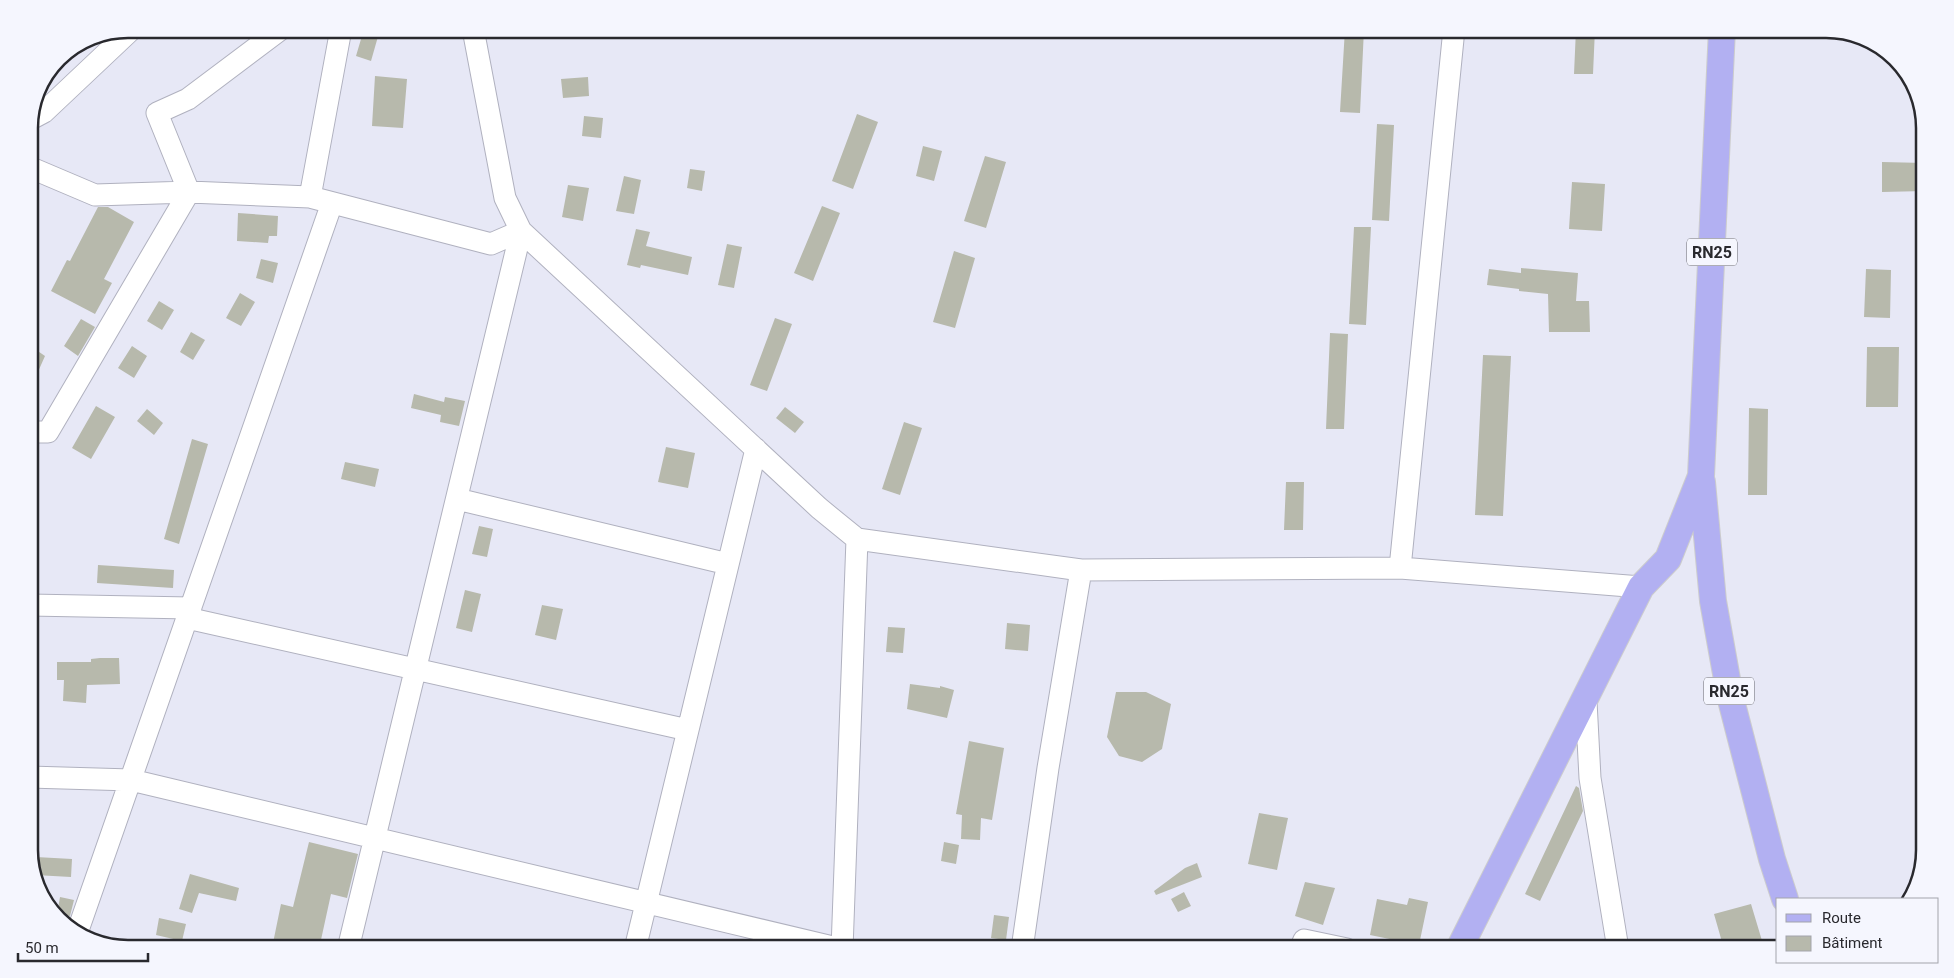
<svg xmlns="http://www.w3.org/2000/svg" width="1954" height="978" viewBox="0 0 1954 978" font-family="Roboto,sans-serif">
	<rect width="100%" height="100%" fill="#e7e8f6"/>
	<!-- building -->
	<path fill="#b7b9ac" d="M364,29L379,33L371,61L356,56Z
		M1345,29H1364L1360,113L1340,112Z
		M1576,29H1595L1593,74H1574Z
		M375,76L407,79L403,128L372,126Z
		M588,77L589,96L563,98L561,79Z
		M857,114L878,122L853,189L832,181Z
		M584,116L603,118L601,138L582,136Z
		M1377,124L1394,125L1389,221L1372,220Z
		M923,146L942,151L934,181L916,176Z
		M985,156L1006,162L986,228L964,221Z
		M1882,162L1925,163V191L1882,192Z
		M690,169L705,171L702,191L687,188Z
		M624,176L641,180L634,214L616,211Z
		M1572,182L1605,184L1602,231L1569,229Z
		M568,185L589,188L583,221L562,217Z
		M822,206L840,213L813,281L794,273Z
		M98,207H108L134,222L104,279L112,283L95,314L51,291L67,260L70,261Z
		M238,213L278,216L277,236H269L268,243L237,241Z
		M1354,227H1371L1366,325L1349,324Z
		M636,229L650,232L646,246L692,257L688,275L641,265L640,268L627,265Z
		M727,244L742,247L734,288L718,285Z
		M954,251L975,258L955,328L933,322Z
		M261,259L278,263L273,283L256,278Z
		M1521,268L1578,273L1576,301H1589L1590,332H1549L1548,294L1519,291V289L1487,285L1489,269L1521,273Z
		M1866,269L1891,270L1890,318L1864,317Z
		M240,293L255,302L241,326L226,318Z
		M159,301L174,310L162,330L147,321Z
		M775,318L792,324L767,391L750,385Z
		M81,319L95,327L78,356L64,346Z
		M191,332L205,340L193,360L180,352Z
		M1330,333L1348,334L1344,429H1326Z
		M29,345L45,356L29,392Z
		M132,346L147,356L134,378L118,368Z
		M1867,347H1899L1898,407H1866Z
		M1483,355L1511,356L1503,516L1475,515Z
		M414,394L444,402L445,397L465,401L459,426L440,422L441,415L411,408Z
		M96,406L115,417L91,459L72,448Z
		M785,407L804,422L795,433L776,418Z
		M1749,408L1768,409L1767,495H1748Z
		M147,409L163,423L154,435L137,421Z
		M904,422L922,428L900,495L882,489Z
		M192,439L208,444L179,544L164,539Z
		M666,447L695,453L688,488L658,482Z
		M345,462L379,469L375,487L341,479Z
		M1286,482H1304L1303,530H1284Z
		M479,526L493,529L487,557L472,554Z
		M98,565L174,570L173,588L97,583Z
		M465,590L481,594L472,632L456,628Z
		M542,605L563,609L556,640L535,635Z
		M1007,623L1030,625L1028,651L1005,649Z
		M888,627L905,628L903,653L886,652Z
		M100,658H119L120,684L87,685L86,703L63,701L64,680H57V662H91V659Z
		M910,684L940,688V686L954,690L947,718L907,709Z
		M1116,692H1146L1171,704L1162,749L1142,762L1119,756L1107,737Z
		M969,741L1004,748L992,820L981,818L980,840L961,839L962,815L956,814Z
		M1576,786L1579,788L1583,811L1540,901L1525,894Z
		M1259,813L1288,818L1277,870L1248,864Z
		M309,842L358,854L347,898L331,894L319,949H303L273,943L281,904L293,907Z
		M944,842L959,845L956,864L941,861Z
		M36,857L72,859L71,877L35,875Z
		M1197,863L1202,877L1156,895L1154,891L1185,868Z
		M190,874L239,888L236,901L199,893L192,913L179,909Z
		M1305,882L1335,888L1323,925L1295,916Z
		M1184,892L1191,906L1178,912L1171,899Z
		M60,897L74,900L70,916L57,914Z
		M1409,898L1428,902L1419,945L1370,935L1377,899L1407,905Z
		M1751,904L1763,944L1745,949H1724L1714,914Z
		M994,915L1009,917L1006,940L991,938Z
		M159,918L186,924L182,941L156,935Z"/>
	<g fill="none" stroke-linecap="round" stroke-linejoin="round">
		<defs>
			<path id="minor" d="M473,29L505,198L521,231L819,508L857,539L1081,570L1048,768L1022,949
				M29,120L44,112L132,29
				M29,167L95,195L189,192L310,197L491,244L521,231
				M189,192L157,113L188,99L281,29
				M310,197L341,29
				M29,432H48L189,192
				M457,499L728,564
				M1400,568L1454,29
				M1081,570L1400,568L1641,587
				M29,605L191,608
				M187,618L688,730
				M1586,701L1590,778L1618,949
				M29,777L131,780L841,949
				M77,933L332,203
				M348,949L521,231
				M635,949L756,449
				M842,949L857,539
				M1300,949L1304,940L1347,949"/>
			<path id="major" d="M1702,482L1713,601L1730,696L1772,859L1785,899
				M1459,949L1641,587L1668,559L1701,476L1722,29"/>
		</defs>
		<!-- minor casing -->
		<use href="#minor" stroke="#b0b1bf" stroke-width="23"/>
		<!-- major casing -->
		<use href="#major" stroke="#cccccd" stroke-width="28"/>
		<!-- minor -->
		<use href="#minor" stroke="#fff" stroke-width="21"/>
		<!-- major -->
		<use href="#major" stroke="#b2b0f2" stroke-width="26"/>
	</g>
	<g text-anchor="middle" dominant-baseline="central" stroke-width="4" stroke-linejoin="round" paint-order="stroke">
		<!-- shield labels -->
		<g fill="#f5f6fe" stroke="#66666c" stroke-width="1">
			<rect x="1687" y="238.5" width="50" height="27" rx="4"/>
			<rect x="1704" y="677.5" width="50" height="27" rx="4"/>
		</g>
		<g font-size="16" font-weight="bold" fill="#29292e">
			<text x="1712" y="252">RN25</text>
			<text x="1729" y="691">RN25</text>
		</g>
	</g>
	<!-- crop -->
	<path d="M0 0H1954V978H0ZM128 38H1826A90 90 0 0 1 1916 128V850A90 90 0 0 1 1826 940H128A90 90 0 0 1 38 850V128A90 90 0 0 1 128 38Z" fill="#f5f6fe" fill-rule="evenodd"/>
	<path fill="none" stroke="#29292e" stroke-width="2.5" d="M128 38H1826A90 90 0 0 1 1916 128V850A90 90 0 0 1 1826 940H128A90 90 0 0 1 38 850V128A90 90 0 0 1 128 38Z"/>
	<!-- legend -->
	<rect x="1776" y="898" width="162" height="65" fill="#f5f6fe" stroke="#a3a4ab"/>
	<rect x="1786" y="914" width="25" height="8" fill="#b2b0f2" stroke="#a3a4ab"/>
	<text x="1822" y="923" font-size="15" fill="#29292e">Route</text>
	<rect x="1786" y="936" width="25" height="15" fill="#b7b9ac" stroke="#a3a4ab"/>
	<text x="1822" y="948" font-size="15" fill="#29292e">Bâtiment</text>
	<!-- scale -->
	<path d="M18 953v8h130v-8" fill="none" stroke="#29292e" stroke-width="2.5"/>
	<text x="25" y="953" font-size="15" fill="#29292e" stroke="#f5f6fe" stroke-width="4" paint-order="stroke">50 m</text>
</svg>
